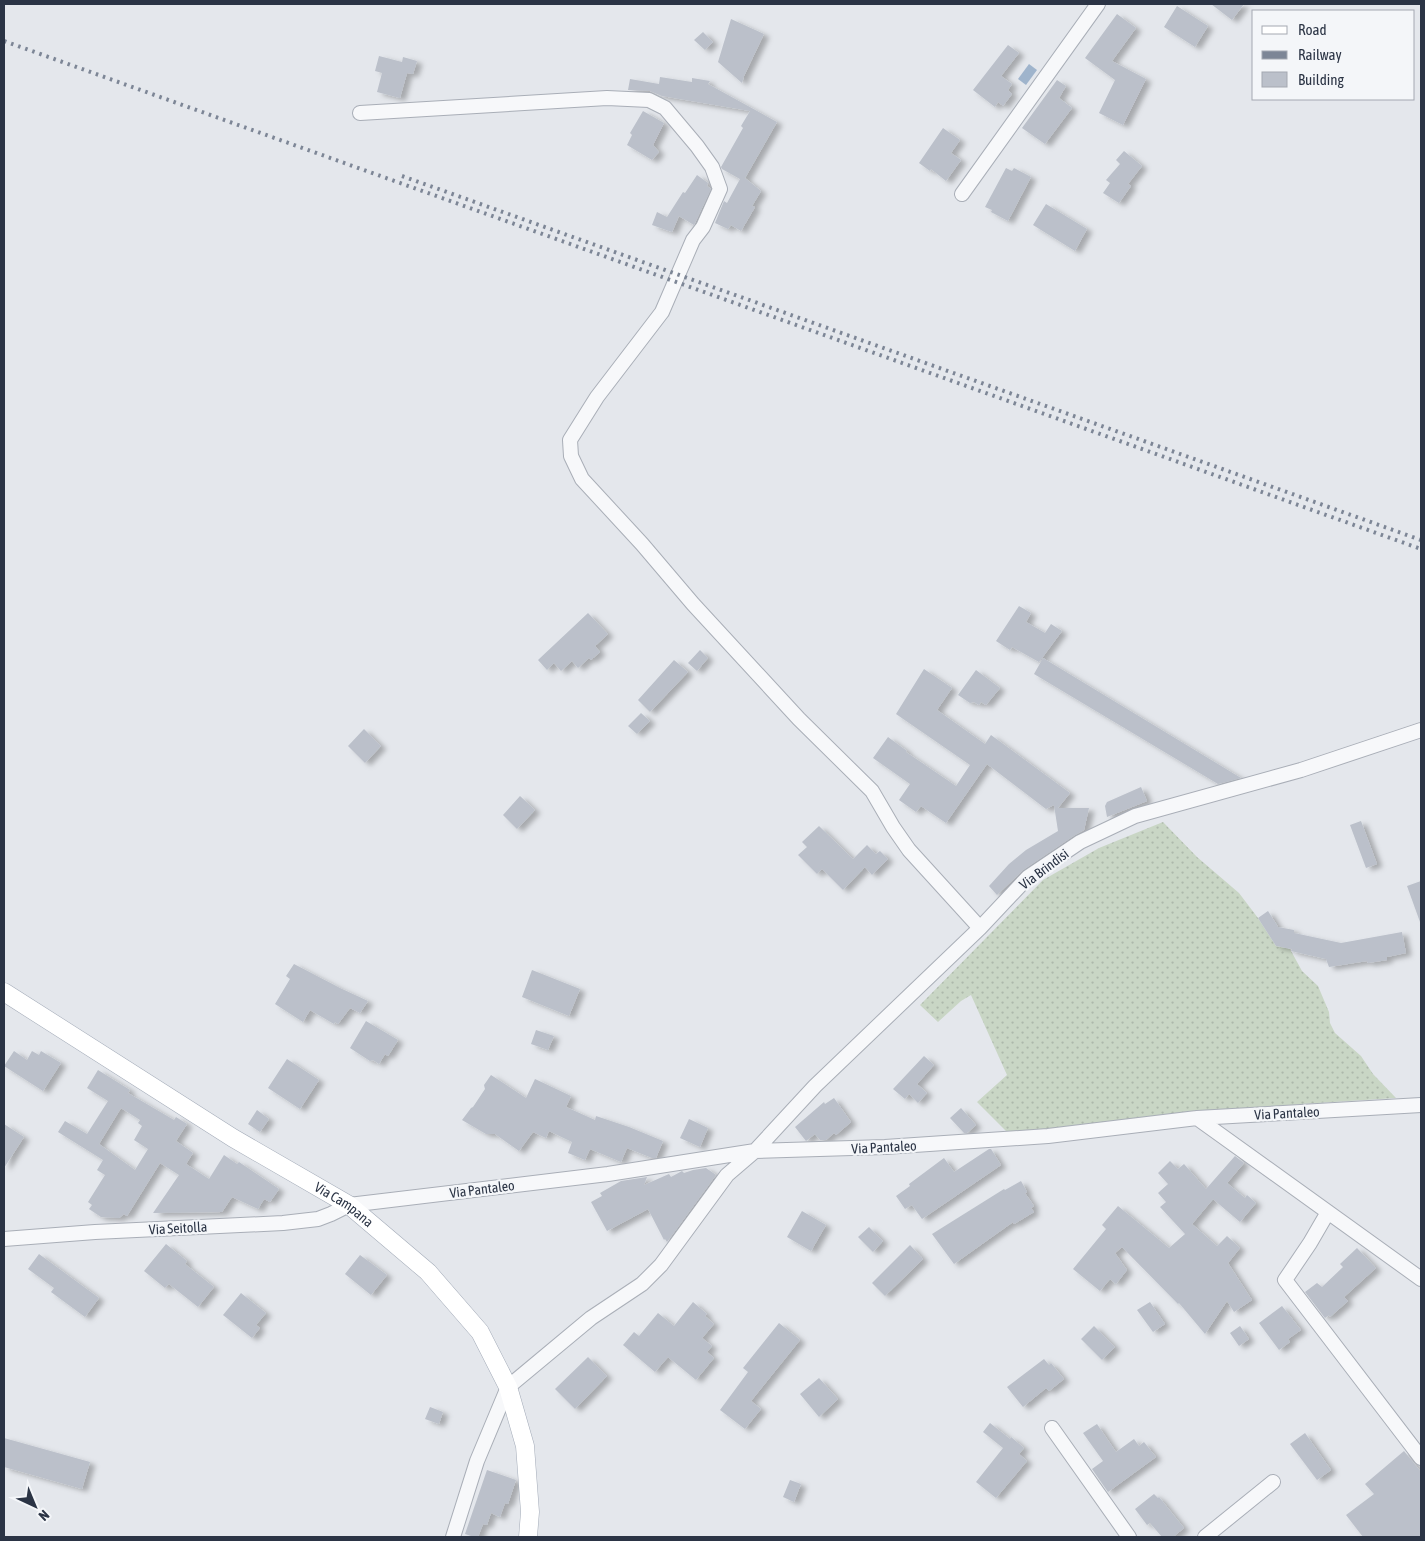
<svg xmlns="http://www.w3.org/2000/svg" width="1425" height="1541" viewBox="0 0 1425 1541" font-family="'Asap Condensed',sans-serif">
	<defs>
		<pattern id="grass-dots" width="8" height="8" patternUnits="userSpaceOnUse" patternTransform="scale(1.25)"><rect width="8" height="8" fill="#c9d6c5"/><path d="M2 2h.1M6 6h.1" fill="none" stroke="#adb8ab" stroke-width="1.8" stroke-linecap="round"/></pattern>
		<filter id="shadow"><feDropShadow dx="5.5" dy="3" stdDeviation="2.5" flood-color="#0004"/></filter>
	</defs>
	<rect width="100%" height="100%" fill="#e4e7ec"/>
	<!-- grass -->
	<path fill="url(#grass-dots)" d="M1163,822L1197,857L1239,893L1258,918L1276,946L1290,949L1302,971L1318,986L1329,1012L1330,1023L1335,1033L1361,1056L1373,1074L1396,1098L1302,1104L1010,1135L977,1102L1007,1075L971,995L961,1001L938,1022L920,1005L1043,880L1099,848Z"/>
	<!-- water -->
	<path fill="#9fb4cc" d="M1029,64L1037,70L1026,85L1018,79Z"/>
	<!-- building -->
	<path fill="#bbc0ca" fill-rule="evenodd" filter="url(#shadow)" d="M1211,4H1244L1232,20Z
		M1177,6L1208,26L1195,47L1164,27Z
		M1117,14L1136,28L1112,61L1146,79L1123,125L1099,113L1115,80L1085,58Z
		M731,19L764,34L744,76L742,83L718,62Z
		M703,32L713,42L705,50L694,40Z
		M1008,45L1019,53L1001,76L1012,84L1008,90L1012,94L1003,106L998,102L995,107L973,90Z
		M379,56L402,62L403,57L417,61L413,74L407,73L400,98L377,92L382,73L375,71Z
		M660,77L692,82V78L710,81L708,84L777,122L745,178L761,191L752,206L755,207L741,231L731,225L728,229L715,223L724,201L727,203L740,179L722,169L721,167L743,128L741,126L750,111L662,96L650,91L628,90L630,79L659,84Z
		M1057,80L1066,86L1059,98L1072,108L1045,144L1022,128Z
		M643,111L664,123L653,145L659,152L652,160L627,145L632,135L630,133Z
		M943,128L960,140L951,153L961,160L946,181L931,169L930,171L919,163Z
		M1124,151L1142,166L1128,184L1131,186L1119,203L1103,193L1110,183L1106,180L1120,164L1116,160Z
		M1006,168L1012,171L1014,168L1031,177L1008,221L991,212L992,210L985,207Z
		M697,175L708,183L707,186L711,189L694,225L679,216L672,232L652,225L657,212L667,217L683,192L685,193Z
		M1046,204L1087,229L1075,251L1033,225Z
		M1019,606L1031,613L1026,622L1045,633L1051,624L1062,631L1039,662L1012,647L1010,650L996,641Z
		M588,613L608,634L595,646L600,652L591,660L589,658L578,668L572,661L561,671L554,663L547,670L538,660Z
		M700,650L708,658L697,671L688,663Z
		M1043,658L1241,778L1218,784L1034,674Z
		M674,660L688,672L650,712L638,700Z
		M924,669L952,688L937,710L985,744L991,735L1070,793L1058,808H1089L1084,830L1075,835L1023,870L997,895L989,886L1009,864L1026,850L1058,831L1054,805L1046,809L987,764L946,823L921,806L916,812L899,800L910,784L873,758L888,737L907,751L906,752L956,786L970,765L896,714Z
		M976,670L1000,688L986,705L981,702L979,705L974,702L970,703L958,695Z
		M641,713L650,721L637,734L628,726Z
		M364,729L381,746L365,763L348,746Z
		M1141,787L1147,801L1107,817L1105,806L1107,802Z
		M520,796L535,810L517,829L503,815Z
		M1361,821L1377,864L1366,868L1350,825Z
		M819,826L853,859L867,845L876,854L880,851L888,859L872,875L865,867L843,890L822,869L817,874L798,855L807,847L802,842Z
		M1421,881V922H1420L1407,886Z
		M1268,911L1278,927L1294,930V933L1341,943L1402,932L1406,953L1387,957V960L1368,963L1367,961L1329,967L1326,959L1291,951L1292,949L1276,946L1258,918Z
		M294,964L340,988L368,1001L360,1013L350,1008L338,1024L335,1022L334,1024L310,1010L303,1022L275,1004L290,979L286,976Z
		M532,970L580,989L569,1016L522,997Z
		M366,1021L398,1040L388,1056L385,1054L379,1064L373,1060L370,1061L350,1048Z
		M536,1030L554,1036L548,1050L531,1044Z
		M14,1051L27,1060L32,1051L39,1055L41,1051L61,1063L43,1091L4,1066Z
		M924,1056L934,1065L917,1084L927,1093L918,1103L909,1094L905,1099L893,1089Z
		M287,1059L319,1080L300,1109L268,1088Z
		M98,1070L130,1090L128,1093L174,1120L176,1117L187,1124L176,1141L193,1153L186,1164L209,1179L224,1155L237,1164L239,1162L279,1189L270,1202L264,1199L258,1209L232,1197L222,1212L153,1213L179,1175L160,1163L127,1216L124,1214L119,1218L101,1217L89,1209L92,1205L88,1202L105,1175L97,1170L103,1160L58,1132L65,1121L87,1134L108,1101L87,1088ZM121,1108L140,1120L138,1123L142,1126L134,1140L148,1149L135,1170L99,1144Z
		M491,1075L526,1098L535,1079L571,1096L566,1107L595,1120L596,1116L629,1127L663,1141L656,1158H652L627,1148L621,1162L590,1149L585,1160L568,1153L572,1142L549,1131L546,1138L533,1132L519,1151L495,1134H486L462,1120L471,1108L473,1107L485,1089L484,1085Z
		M834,1098L851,1122L836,1135L834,1133L826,1140H820L815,1134L806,1141L795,1127L824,1102L825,1104Z
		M961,1108L976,1125L967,1133H964L950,1118Z
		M257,1110L269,1119L260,1132L248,1124Z
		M689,1119L708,1128L700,1147L680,1138Z
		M4,1124L24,1137L4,1168Z
		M989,1149H991L1001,1165L922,1219L912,1205L905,1209L896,1196L910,1186L909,1184L944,1158L954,1172Z
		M1235,1156L1244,1163L1227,1183L1245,1198L1247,1195L1256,1203L1240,1222L1213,1199L1192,1224L1217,1246L1227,1236L1240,1248L1228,1263L1252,1300L1234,1312L1227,1301L1205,1334L1179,1303L1178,1304L1122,1247L1115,1253L1127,1270L1116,1284L1110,1279L1100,1291L1073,1269L1106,1229L1102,1225L1118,1206L1169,1248L1185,1234L1160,1207L1166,1202L1158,1193L1168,1184L1158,1173L1170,1161L1178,1169L1184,1164L1206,1189Z
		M706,1168L716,1175L667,1242L665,1239L664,1240L648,1209L607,1231L591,1202L602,1196L600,1193L621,1181L647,1177L644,1185L669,1174L671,1177L682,1171L684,1173L693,1170Z
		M1021,1181L1027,1192L1025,1193L1034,1206L1031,1208L1034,1212L1014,1224L1013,1222L954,1264L932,1234L1004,1189L1005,1190Z
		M802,1211L826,1225L811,1251L787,1237Z
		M869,1227L883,1241L873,1252L858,1237Z
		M166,1244L187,1261L185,1264L214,1287L198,1307L169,1284L165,1288L144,1271Z
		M910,1245L923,1259L885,1296L872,1283Z
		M1357,1248L1376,1268L1344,1297L1348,1301L1330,1317L1329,1315L1325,1318L1305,1292L1317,1283L1322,1287L1343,1267L1340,1264Z
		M39,1254L99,1298L85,1317L51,1292L54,1288L28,1269Z
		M360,1255L387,1275L371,1295L345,1274Z
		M241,1293L266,1313L256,1325L260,1328L252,1338L223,1315Z
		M693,1302L707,1314L705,1316L714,1324L702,1338L712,1346L707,1352L714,1358L696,1380L668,1357L655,1372L623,1345L634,1332L639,1336L658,1313L674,1326Z
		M1150,1302L1165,1324L1153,1332L1137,1310Z
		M1282,1306L1301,1330L1288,1339L1290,1342L1279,1350L1259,1323Z
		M779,1323L800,1340L751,1401L761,1409L745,1429L720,1410L748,1372L743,1368Z
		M1094,1326L1115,1347L1102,1360L1081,1339Z
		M1240,1326L1249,1339L1239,1346L1230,1333Z
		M588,1357L607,1376L575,1409L555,1389Z
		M1044,1359L1049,1365L1051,1363L1064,1379L1049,1391L1046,1388L1023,1407L1007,1387Z
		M819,1378L838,1399L819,1417L800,1394Z
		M430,1407L443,1412L439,1424L425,1419Z
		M990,1423L1010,1439L1011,1437L1024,1448L1019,1454L1027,1461L996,1498L976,1482L1003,1448L983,1432Z
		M1097,1424L1116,1452L1134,1439L1139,1446L1144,1442L1156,1457L1108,1492L1092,1469L1103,1461L1083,1433Z
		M1305,1433L1331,1470L1317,1480L1290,1444Z
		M4,1438L90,1462L82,1489L4,1467Z
		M1404,1451L1421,1472V1537H1363L1346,1515L1374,1494L1365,1484Z
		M487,1470L516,1480L508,1504L505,1503L500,1517L491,1513L487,1525L483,1524L478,1537H474L465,1534Z
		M790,1480L801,1484L794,1502L783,1497Z
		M1154,1494L1158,1498L1159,1497L1184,1528L1173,1537H1162L1150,1523L1147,1525L1135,1509Z"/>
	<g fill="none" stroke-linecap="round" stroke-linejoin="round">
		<defs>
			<path id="minor" d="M360,113L607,98L649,100L665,108L697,146L712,167L720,189L703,227L693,240L662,312L597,397L570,440L571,456L582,479L642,544L693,604L799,719L872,791L893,827L909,850L980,928
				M962,194L1098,4
				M1197,1118L1421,1279
				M1328,1212L1310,1243L1285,1280L1421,1458
				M4,1239L95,1232L283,1223L318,1219L331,1214L349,1205L608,1174L755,1151L885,1147L1048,1136L1197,1118L1421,1105
				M1052,1428L1129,1537
				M453,1537L477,1461L508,1387L591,1318L642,1284L661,1265L727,1175L755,1151L815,1086L980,928L1028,877L1080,842L1135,816L1301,770L1421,730
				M1205,1537L1273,1482"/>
			<g id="major">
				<path id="s1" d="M4,992L233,1138L349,1205L428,1272L480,1332L508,1387L525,1446L530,1512L528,1537"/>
			</g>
		</defs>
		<!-- minor casing -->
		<use href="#minor" stroke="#a9aeb7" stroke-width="16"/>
		<!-- major casing -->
		<use href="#major" stroke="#a3abb8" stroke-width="19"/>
		<!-- minor -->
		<use href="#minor" stroke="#f7f8fa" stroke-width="14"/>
		<!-- major -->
		<use href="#major" stroke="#fff" stroke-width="18"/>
		<!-- rail -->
		<path stroke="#7d8696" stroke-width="4" stroke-dasharray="2.5 5" stroke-linecap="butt" d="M4,41L1421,549
			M402,176L1421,540"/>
	</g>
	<g text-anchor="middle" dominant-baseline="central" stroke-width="4.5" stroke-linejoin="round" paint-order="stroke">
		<!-- street labels -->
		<g font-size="14" fill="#2b3445" stroke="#f4f6f9">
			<text transform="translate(1044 869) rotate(-37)">Via Brindisi</text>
			<text transform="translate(1287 1113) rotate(-3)">Via Pantaleo</text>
			<text transform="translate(884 1147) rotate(-3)">Via Pantaleo</text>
			<text transform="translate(482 1189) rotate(-7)">Via Pantaleo</text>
			<text stroke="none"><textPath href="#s1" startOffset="401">Via Campana</textPath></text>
			<text transform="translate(178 1228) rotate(-3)">Via Seitolla</text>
		</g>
	</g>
	<!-- border -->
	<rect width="1425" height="1541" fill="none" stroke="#2b3445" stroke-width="10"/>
	<!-- legend -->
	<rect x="1252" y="10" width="162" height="90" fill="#f4f6f9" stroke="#a4a8b1"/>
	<rect x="1262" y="26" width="25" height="8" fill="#ffffff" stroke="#a4a8b1"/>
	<text x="1298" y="35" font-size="15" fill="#2b3445">Road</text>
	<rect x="1262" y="51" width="25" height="8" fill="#7d8696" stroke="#a4a8b1"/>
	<text x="1298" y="60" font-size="15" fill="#2b3445">Railway</text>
	<rect x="1262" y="72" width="25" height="15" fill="#bbc0ca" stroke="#a4a8b1"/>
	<text x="1298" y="85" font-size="15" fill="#2b3445">Building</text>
	<!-- north arrow -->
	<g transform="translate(35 1506) rotate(136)" stroke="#f4f6f9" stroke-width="4" paint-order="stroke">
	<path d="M0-4L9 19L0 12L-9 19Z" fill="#2b3445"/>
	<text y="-8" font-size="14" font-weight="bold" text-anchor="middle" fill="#2b3445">N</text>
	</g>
</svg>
